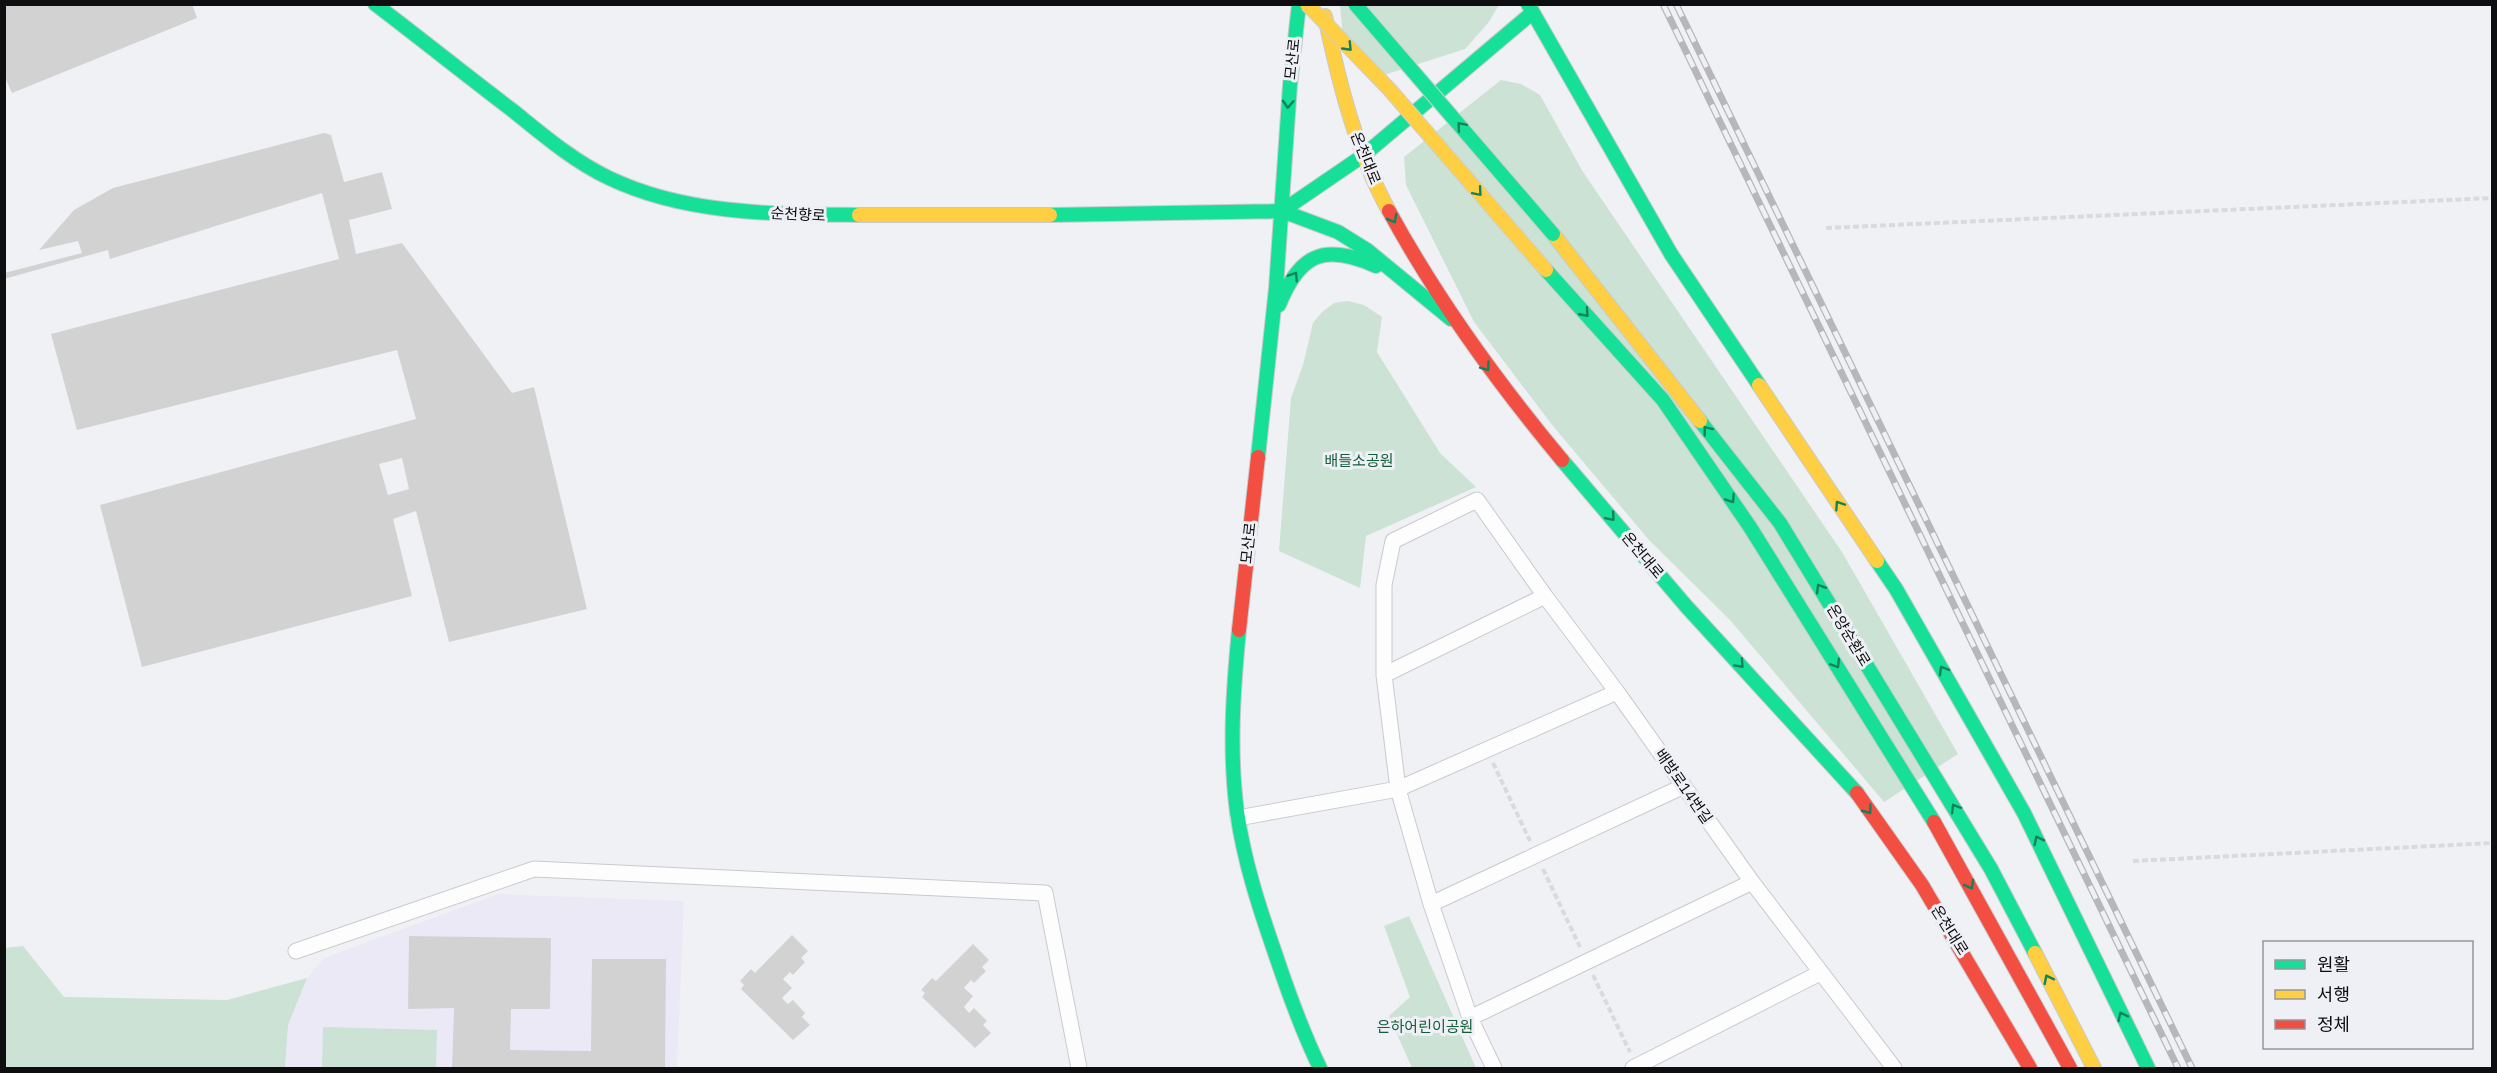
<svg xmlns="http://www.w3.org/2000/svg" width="2497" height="1073" viewBox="0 0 2497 1073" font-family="'IBM Plex Sans','Noto Sans KR',sans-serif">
	<rect width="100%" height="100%" fill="#f0f1f5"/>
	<!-- education -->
	<path fill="#ece9f7" d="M498,894L684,901L677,1068H285L288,1025L307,978L324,958Z"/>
	<!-- green -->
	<path fill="#cbe2d5" d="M1340,5H1499L1488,23L1465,49L1381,76L1344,50Z
		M1501,80L1521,84L1540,95L1583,172L1842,552L1958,754L1884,802L1730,620L1649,540L1553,426L1474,322L1406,185L1404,157Z
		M1348,301L1364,305L1382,317L1377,352L1440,453L1476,487L1366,536L1360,588L1279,551L1291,398L1303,365L1313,323L1322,312L1334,303Z
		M1409,916L1476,1068H1412L1389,1016L1410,997L1384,926Z
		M23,946L64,997L227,1000L307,978L288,1025L285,1068H5V948Z
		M323,1027L437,1030L436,1068H322Z"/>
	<!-- building -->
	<path fill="#d3d2d3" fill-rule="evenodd" d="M4,4H192L197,18L12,93L4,75Z
		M324,133L331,135L344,182L382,172L392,209L349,220L356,254L402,243L512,393L534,387L587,609L449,642L416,511L393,519L412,596L142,667L100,505L416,419L397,350L77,430L51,334L339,259L322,193L110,259L108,250L4,279V273L82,253L78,241L39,250L74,210L113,188ZM402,458L409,489L388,495L379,464Z
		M792,935L808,951L801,958L805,962L793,975L790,972L783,979L792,988L782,998L788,1004L793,1000L805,1013L802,1017L810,1025L793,1040L741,989L744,985L740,981L751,969L755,973Z
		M409,936L551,938L550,1009H511L510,1050L591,1051L592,959H666L665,1068H452L454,1008L408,1009Z
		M973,944L989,960L982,967L986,971L974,983L971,980L964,988L973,996L964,1007L969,1013L974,1008L987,1021L983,1025L991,1033L975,1048L922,997L925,993L921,990L932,978L936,981Z"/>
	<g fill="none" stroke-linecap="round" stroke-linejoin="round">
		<defs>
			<path id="street" d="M1384,675L1545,596
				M1238,818L1398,789L1617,692
				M1431,904L1684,786
				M296,951L534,869L1045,893L1079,1068
				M1470,1018L1752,882
				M1494,1068L1470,1018L1431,904L1398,789L1384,675V585L1393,541L1477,500L1545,596L1617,692L1752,882L1894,1068
				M1633,1068L1820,973"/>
			<path id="fast" d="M375,4C421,39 466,75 512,110C542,134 573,161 609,178C686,215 775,214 859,215
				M1528,4L1671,254L1759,385
				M1282,211L1364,155L1532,13
				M1050,215L1282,211L1338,232L1367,250L1451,319
				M1546,270L1663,400L1750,527L1934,822
				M1279,305C1300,253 1325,243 1376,266
				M1700,421L1780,523L1991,869L2035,953
				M1258,457L1276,288L1290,85L1299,4
				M1562,460L1686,606L1857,793
				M1877,561L1896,589L2024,813L2148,1068
				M1239,630C1233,691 1229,752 1237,812C1244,861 1259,907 1275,953C1288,992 1302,1031 1320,1068"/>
			<path id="slow" d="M1325,16C1339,83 1356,151 1389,211
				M859,215H1050
				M1553,234L1700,421
				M1759,385L1877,561
				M2035,953L2094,1068"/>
			<path id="jam" d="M1389,211C1438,301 1497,382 1562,460
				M1239,630L1258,457
				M1857,793L1922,885L2030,1068
				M1934,822L2070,1068"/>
		</defs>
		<!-- street casing -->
		<use href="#street" stroke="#c9cacd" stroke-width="17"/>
		<!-- fast casing -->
		<use href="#fast" stroke="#c9cacd" stroke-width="16"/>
		<!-- slow casing -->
		<use href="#slow" stroke="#c9cacd" stroke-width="16"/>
		<!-- jam casing -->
		<use href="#jam" stroke="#c9cacd" stroke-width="16"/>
		<!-- path -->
		<path stroke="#dadadb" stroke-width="4" stroke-dasharray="6 3" stroke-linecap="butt" d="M1826,228L2492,198
			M1493,763L1530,841
			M2133,861L2492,843
			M1543,869L1580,947
			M1593,975L1630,1052"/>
		<!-- street -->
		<use href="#street" stroke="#fdfdfe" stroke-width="15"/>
		<!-- fast -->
		<use href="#fast" stroke="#16e098" stroke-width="14"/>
		<!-- slow -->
		<use href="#slow" stroke="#ffcf43" stroke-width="14"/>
		<!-- jam -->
		<use href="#jam" stroke="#f24e42" stroke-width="14"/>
		<defs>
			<path id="rail" d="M1663,4L2178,1068
				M1676,4L2192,1068"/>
		</defs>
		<!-- rail casing -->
		<use href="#rail" stroke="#b7b7b9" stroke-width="7"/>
		<!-- rail -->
		<use href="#rail" stroke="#eff0f6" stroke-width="4.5" stroke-dasharray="14" stroke-linecap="butt"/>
		<defs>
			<path id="fast-bridge" d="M1355,4L1553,234"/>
			<path id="slow-bridge" d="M1307,4L1390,90L1546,270"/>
		</defs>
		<!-- fast-bridge casing -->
		<use href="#fast-bridge" stroke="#cecfd0" stroke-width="16" stroke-linecap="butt"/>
		<!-- slow-bridge casing -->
		<use href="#slow-bridge" stroke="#cecfd0" stroke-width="16" stroke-linecap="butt"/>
		<!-- fast-bridge -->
		<use href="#fast-bridge" stroke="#16e098" stroke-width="14"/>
		<!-- slow-bridge -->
		<use href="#slow-bridge" stroke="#ffcf43" stroke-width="14"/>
	</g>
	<!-- one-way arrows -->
	<defs><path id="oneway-chevron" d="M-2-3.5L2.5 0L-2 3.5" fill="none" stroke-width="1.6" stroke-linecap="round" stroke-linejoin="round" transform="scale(1.5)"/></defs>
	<g stroke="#12825b">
		<use href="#oneway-chevron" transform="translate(1348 47) rotate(46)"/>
		<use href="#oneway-chevron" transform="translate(1288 104) rotate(93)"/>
		<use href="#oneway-chevron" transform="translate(1461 126) rotate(-131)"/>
		<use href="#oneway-chevron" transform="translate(1478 192) rotate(49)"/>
		<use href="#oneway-chevron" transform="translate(1393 219) rotate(62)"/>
		<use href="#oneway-chevron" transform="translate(1294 276) rotate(-57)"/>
		<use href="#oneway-chevron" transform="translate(1585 313) rotate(48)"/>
		<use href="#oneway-chevron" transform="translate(1486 367) rotate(54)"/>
		<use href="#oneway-chevron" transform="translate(1707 430) rotate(-128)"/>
		<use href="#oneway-chevron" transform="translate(1731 499) rotate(56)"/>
		<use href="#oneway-chevron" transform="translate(1839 505) rotate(-124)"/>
		<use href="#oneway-chevron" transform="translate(1611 517) rotate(50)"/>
		<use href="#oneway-chevron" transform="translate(1820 588) rotate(-121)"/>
		<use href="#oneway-chevron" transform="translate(1740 664) rotate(47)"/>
		<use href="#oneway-chevron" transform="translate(1836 664) rotate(58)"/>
		<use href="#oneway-chevron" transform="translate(1943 670) rotate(-120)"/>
		<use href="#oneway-chevron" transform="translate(1955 808) rotate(-121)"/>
		<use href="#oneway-chevron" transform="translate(1868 810) rotate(53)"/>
		<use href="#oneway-chevron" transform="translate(2038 840) rotate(-116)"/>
		<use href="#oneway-chevron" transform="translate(1970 885) rotate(61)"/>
		<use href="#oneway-chevron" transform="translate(2048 979) rotate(-117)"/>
		<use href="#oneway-chevron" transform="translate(2122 1016) rotate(-116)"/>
	</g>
	<g text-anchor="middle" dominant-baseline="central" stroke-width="6" stroke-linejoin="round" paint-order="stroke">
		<!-- street labels -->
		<g font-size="15" fill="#0e0e10" stroke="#eff0f6">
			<text transform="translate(1292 59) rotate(-84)">모산로</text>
			<text transform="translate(1366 158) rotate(68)">온천대로</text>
			<text transform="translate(798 214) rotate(3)">순천향로</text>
			<text transform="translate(1248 543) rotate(-84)">모산로</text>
			<text transform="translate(1643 555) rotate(50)">온천대로</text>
			<text transform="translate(1849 635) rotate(59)">온양순환로</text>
			<text transform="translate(1684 786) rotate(55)">배방로14번길</text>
			<text transform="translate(1950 930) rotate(58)">온천대로</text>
		</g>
		<!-- park labels -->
		<g font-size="15" fill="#145d39" stroke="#eff0f6">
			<text x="1359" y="460">배들소공원</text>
			<text x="1425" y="1026">은하어린이공원</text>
		</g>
	</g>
	<!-- border -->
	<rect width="2497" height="1073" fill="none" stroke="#0e0e10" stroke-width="12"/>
	<!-- legend -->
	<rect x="2263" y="941" width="210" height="108" fill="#eff0f6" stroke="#95969a" stroke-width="1.5"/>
	<rect x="2275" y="960" width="30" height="9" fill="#16e098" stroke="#95969a" stroke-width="1.5"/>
	<text x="2317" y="971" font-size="18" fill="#0e0e10">원활</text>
	<rect x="2275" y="990" width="30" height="9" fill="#ffcf43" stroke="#95969a" stroke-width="1.5"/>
	<text x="2317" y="1001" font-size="18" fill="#0e0e10">서행</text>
	<rect x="2275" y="1020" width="30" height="9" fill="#f24e42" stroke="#95969a" stroke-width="1.5"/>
	<text x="2317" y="1031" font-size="18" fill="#0e0e10">정체</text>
</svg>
